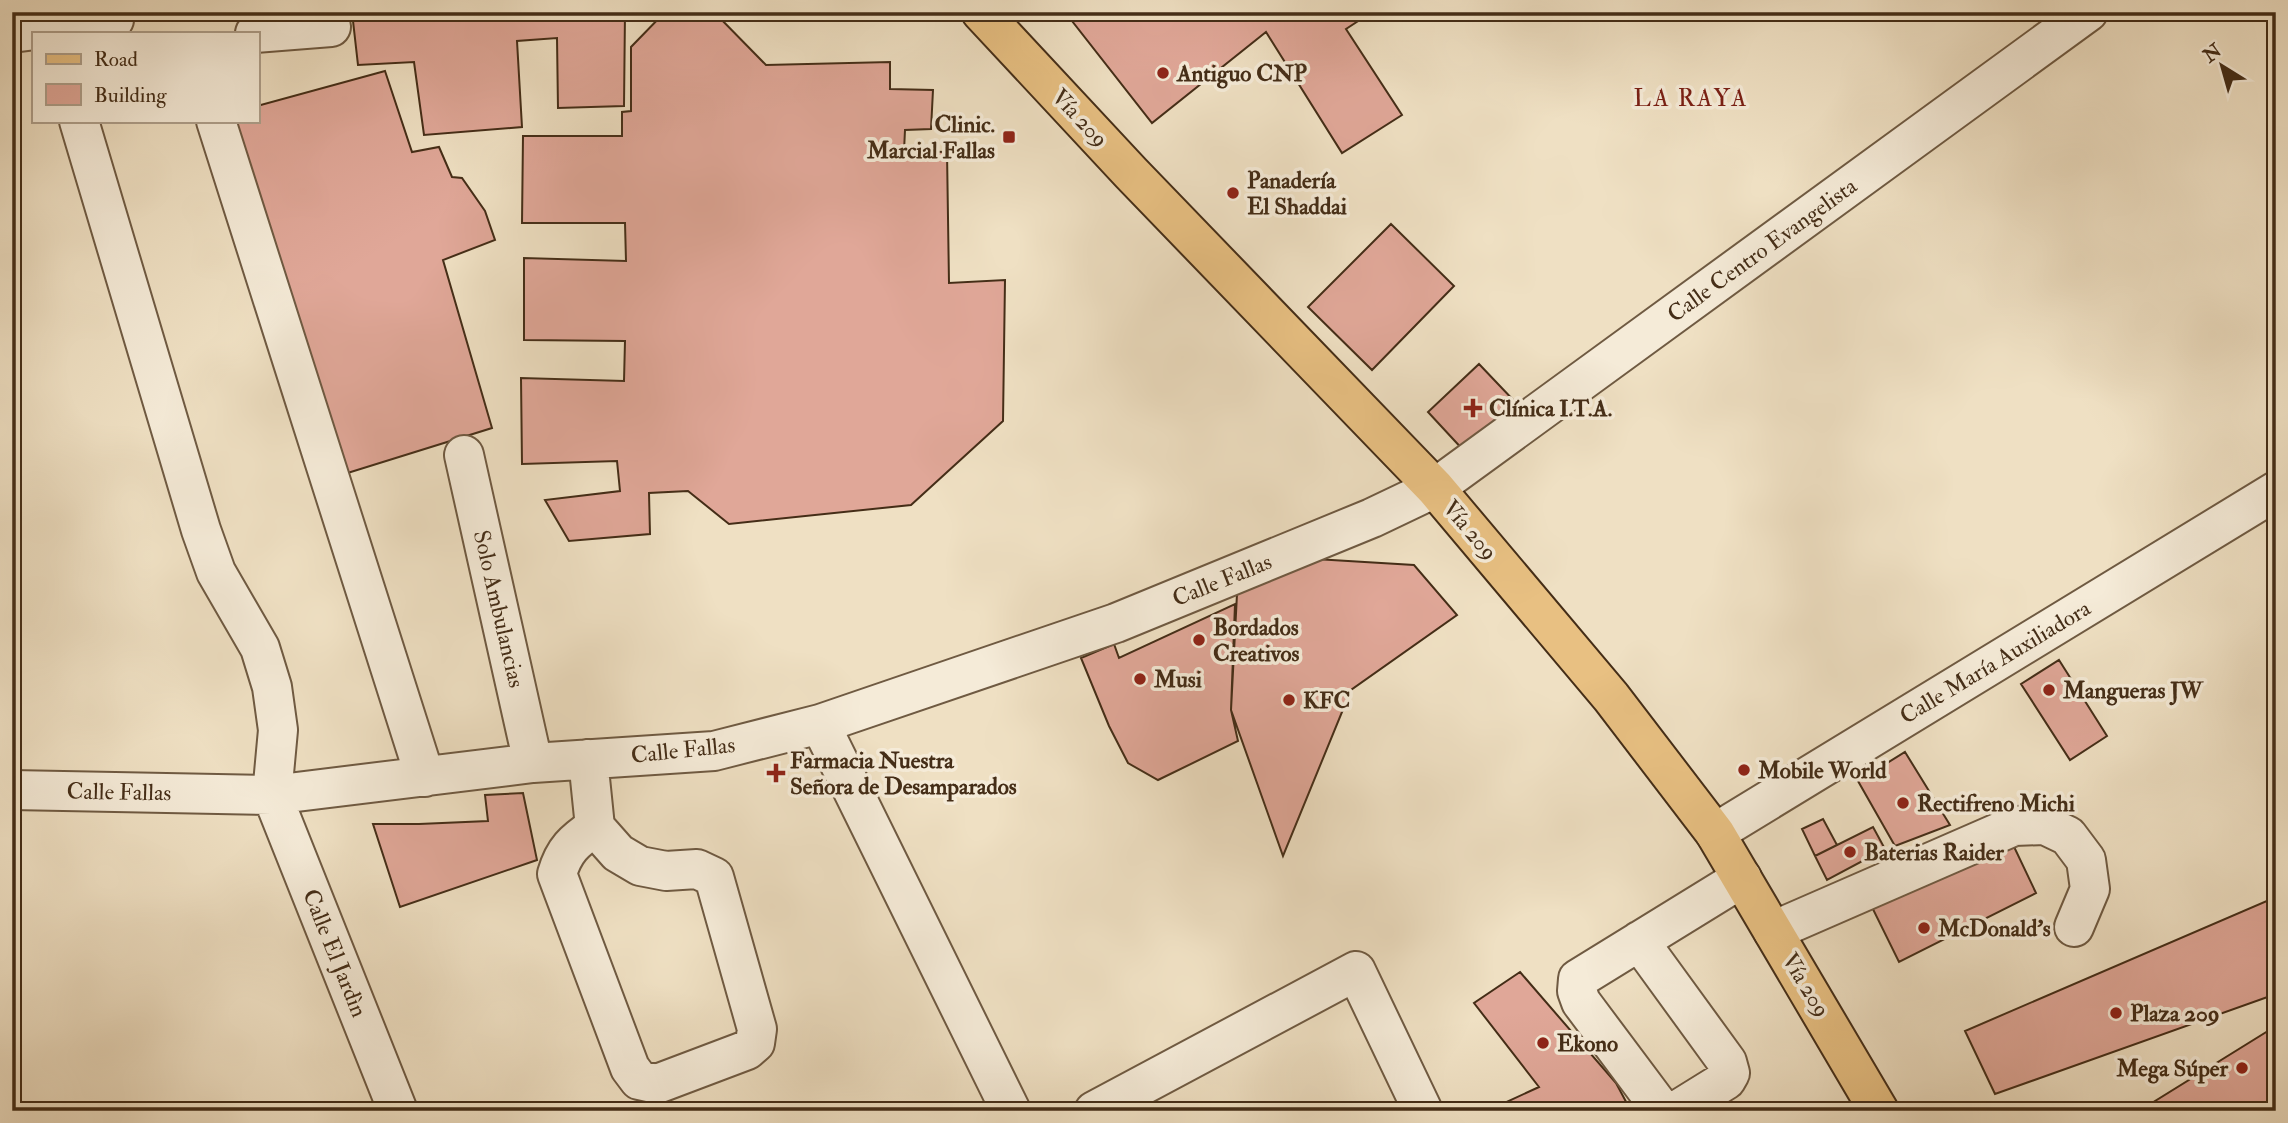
<svg xmlns="http://www.w3.org/2000/svg" width="2288" height="1123" viewBox="0 0 2288 1123" font-family="'IM FELL Double Pica',serif">
	<rect width="100%" height="100%" fill="#efe0c3"/>
	<filter id="stains"><feTurbulence type="fractalNoise" baseFrequency=".00286" numOctaves="4"/><feColorMatrix values="0 0 0 0 .2 0 0 0 0 .09 0 0 0 0 .02 0 0 0 .5 -.17"/></filter>
	<radialGradient id="worn" r=".72"><stop offset=".6" stop-color="#630" stop-opacity="0"/><stop offset="1" stop-color="#630" stop-opacity=".3"/></radialGradient>
	<!-- building -->
	<path fill="#e0a798" stroke="#442d17" stroke-width="2" d="M352,12H625L624,106L558,108L557,38L517,41L522,127L424,135L414,62L358,65Z
		M665,12H714L766,65L890,62V89L933,90L931,129L905,130L904,151L947,152L949,283L1005,280L1003,421L911,505L729,524L688,491L649,493L650,534L569,541L545,500L620,491L617,461L522,464L521,378L624,381L625,341L524,340V258L626,261L625,223H522L523,136H622V112L631,111V47Z
		M1065,12H1372L1346,29L1402,115L1342,153L1266,32L1152,123Z
		M385,71L412,152L439,147L452,177L462,178L485,211L495,240L443,260L492,428L338,476L223,121H257V106Z
		M1391,224L1454,286L1372,370L1308,307Z
		M1479,364L1518,405L1466,453L1428,412Z
		M1315,559L1414,565L1457,615L1351,690L1283,856L1231,710L1237,594Z
		M1235,604L1231,710L1238,741L1158,780L1128,763L1109,726L1081,658L1114,644L1119,658Z
		M2059,660L2107,736L2070,760L2021,684Z
		M1905,752L1950,825L1895,846L1858,781Z
		M523,793L537,860L400,907L373,824H419L488,821L485,795Z
		M1823,819L1837,845L1815,856L1802,829Z
		M1873,827L1885,849L1827,880L1815,856Z
		M2007,832L2036,893L1899,962L1866,895Z
		M2276,897V994L1995,1094L1965,1031Z
		M1520,972L1616,1083L1631,1111H1487L1539,1087L1474,1003Z
		M2276,1026V1111H2139Z"/>
	<g fill="none" stroke-linecap="round" stroke-linejoin="round">
		<defs>
			<path id="minor" d="M12,33L114,20
				M255,33L331,27
				M79,121L201,530L216,572L260,648L272,687L278,730L272,795L398,1111
				M216,121L425,777
				M464,455L533,763
				M820,724L1011,1111
				M588,759L595,827L618,853L640,866L666,871L697,869L714,877L757,1029L755,1043L747,1050L657,1084L639,1080L630,1068L557,874C564,850 574,841 595,827
				M12,790L272,795L533,763L714,751L820,724L1116,623L1372,518L1435,488L2088,12
				M1715,833L2276,491
				M1773,931L2014,826L2045,825L2068,836L2086,860L2090,889L2074,927
				M1639,941L1727,1062L1730,1073L1726,1080L1676,1111
				M1094,1111L1356,971L1423,1111
				M1669,1111L1661,1109L1581,1002L1577,991L1578,979L1742,878"/>
			<path id="major" d="M981,12L1131,173L1435,488L1611,697L1715,833L1879,1111"/>
		</defs>
		<!-- minor casing -->
		<use href="#minor" stroke="#6f5a42" stroke-width="42"/>
		<!-- major casing -->
		<use href="#major" stroke="#442d17" stroke-width="42"/>
		<!-- minor -->
		<use href="#minor" stroke="#f5ebd8" stroke-width="38"/>
		<!-- major -->
		<use href="#major" stroke="#e8c082" stroke-width="38"/>
	</g>
	<!-- markers -->
	<g fill="#8f2418" stroke="#f5ebd8" stroke-width="2.5">
		<circle cx="1163" cy="73" r="7"/>
		<rect x="1002" y="130" width="14" height="14" rx="3.5"/>
		<circle cx="1233" cy="193" r="7"/>
		<path d="M1469.5 397.5h7v7h7v7h-7v7h-7v-7h-7v-7h7z"/>
		<circle cx="1199" cy="640" r="7"/>
		<circle cx="1140" cy="679" r="7"/>
		<circle cx="2049" cy="690" r="7"/>
		<circle cx="1289" cy="700" r="7"/>
		<circle cx="1744" cy="770" r="7"/>
		<path d="M772.5 762.5h7v7h7v7h-7v7h-7v-7h-7v-7h7z"/>
		<circle cx="1903" cy="803" r="7"/>
		<circle cx="1850" cy="852" r="7"/>
		<circle cx="1924" cy="928" r="7"/>
		<circle cx="2116" cy="1013" r="7"/>
		<circle cx="1543" cy="1043" r="7"/>
		<circle cx="2242" cy="1068" r="7"/>
	</g>
	<g text-anchor="middle" dominant-baseline="central" stroke-width="7" stroke-linejoin="round" paint-order="stroke">
		<!-- poi labels -->
		<g font-size="23" font-weight="bold" fill="#442d17" stroke="#f5ebd8" text-anchor="start">
			<text x="1177" y="73">Antiguo CNP</text>
			<text x="995" y="124" text-anchor="end">Clinic.<tspan x="995" dy="26">Marcial Fallas</tspan></text>
			<text x="1247" y="180">Panadería<tspan x="1247" dy="26">El Shaddai</tspan></text>
			<text x="1489" y="408">Clínica I.T.A.</text>
			<text x="1213" y="627">Bordados<tspan x="1213" dy="26">Creativos</tspan></text>
			<text x="1154" y="679">Musi</text>
			<text x="2063" y="690">Mangueras JW</text>
			<text x="1303" y="700">KFC</text>
			<text x="790" y="760">Farmacia Nuestra<tspan x="790" dy="26">Señora de Desamparados</tspan></text>
			<text x="1758" y="770">Mobile World</text>
			<text x="1917" y="803">Rectifreno Michi</text>
			<text x="1864" y="852">Baterias Raider</text>
			<text x="1938" y="928">McDonald's</text>
			<text x="2130" y="1013">Plaza 209</text>
			<text x="1557" y="1043">Ekono</text>
			<text x="2228" y="1068" text-anchor="end">Mega Súper</text>
		</g>
		<!-- street labels -->
		<g font-size="23" fill="#442d17" stroke="#f5ebd8">
			<text transform="translate(1080 118) rotate(47)">Vía 209</text>
			<text transform="translate(1762 250) rotate(-36)">Calle Centro Evangelista</text>
			<text transform="translate(1470 530) rotate(50)">Vía 209</text>
			<text transform="translate(1222 580) rotate(-22)">Calle Fallas</text>
			<text transform="translate(499 609) rotate(77)">Solo Ambulancias</text>
			<text transform="translate(1995 662) rotate(-31)">Calle María Auxiliadora</text>
			<text transform="translate(683 750) rotate(-6)">Calle Fallas</text>
			<text transform="translate(119 792) rotate(1)">Calle Fallas</text>
			<text transform="translate(335 953) rotate(68)">Calle El Jardìn</text>
			<text transform="translate(1806 985) rotate(59)">Vía 209</text>
		</g>
		<!-- neighbourhood labels -->
		<g font-size="24" letter-spacing="2" fill="#7a1f14" stroke="#f5ebd8">
			<text x="1691" y="98">LA RAYA</text>
		</g>
	</g>
	<!-- margin -->
	<rect width="2288" height="1123" fill="none" stroke="#efe0c3" stroke-width="42"/>
	<rect x="14" y="14" width="2260" height="1095" fill="none" stroke="#442d17" stroke-width="3.5"/>
	<rect x="21" y="21" width="2246" height="1081" fill="none" stroke="#442d17" stroke-width="2"/>
	<!-- legend -->
	<rect x="32" y="32" width="228" height="91" fill="#f5ebd8" stroke="#ae9f8b" stroke-width="2"/>
	<rect x="46" y="54" width="35" height="10" fill="#e8c082" stroke="#ae9f8b" stroke-width="2"/>
	<text x="94" y="66" font-size="21" fill="#442d17">Road</text>
	<rect x="46" y="84" width="35" height="21" fill="#e0a798" stroke="#ae9f8b" stroke-width="2"/>
	<text x="94" y="102" font-size="21" fill="#442d17">Building</text>
	<!-- north arrow -->
	<g transform="translate(2222 66) rotate(323)" stroke="#f5ebd8" stroke-width="5" paint-order="stroke">
	<path d="M0-5L12 26L0 18L-12 26Z" fill="#442d17"/>
	<text y="-10" font-size="19" font-weight="bold" text-anchor="middle" fill="#442d17">N</text>
	</g>
	<rect width="100%" height="100%" filter="url(#stains)"/>
	<rect width="100%" height="100%" fill="url(#worn)"/>
</svg>
